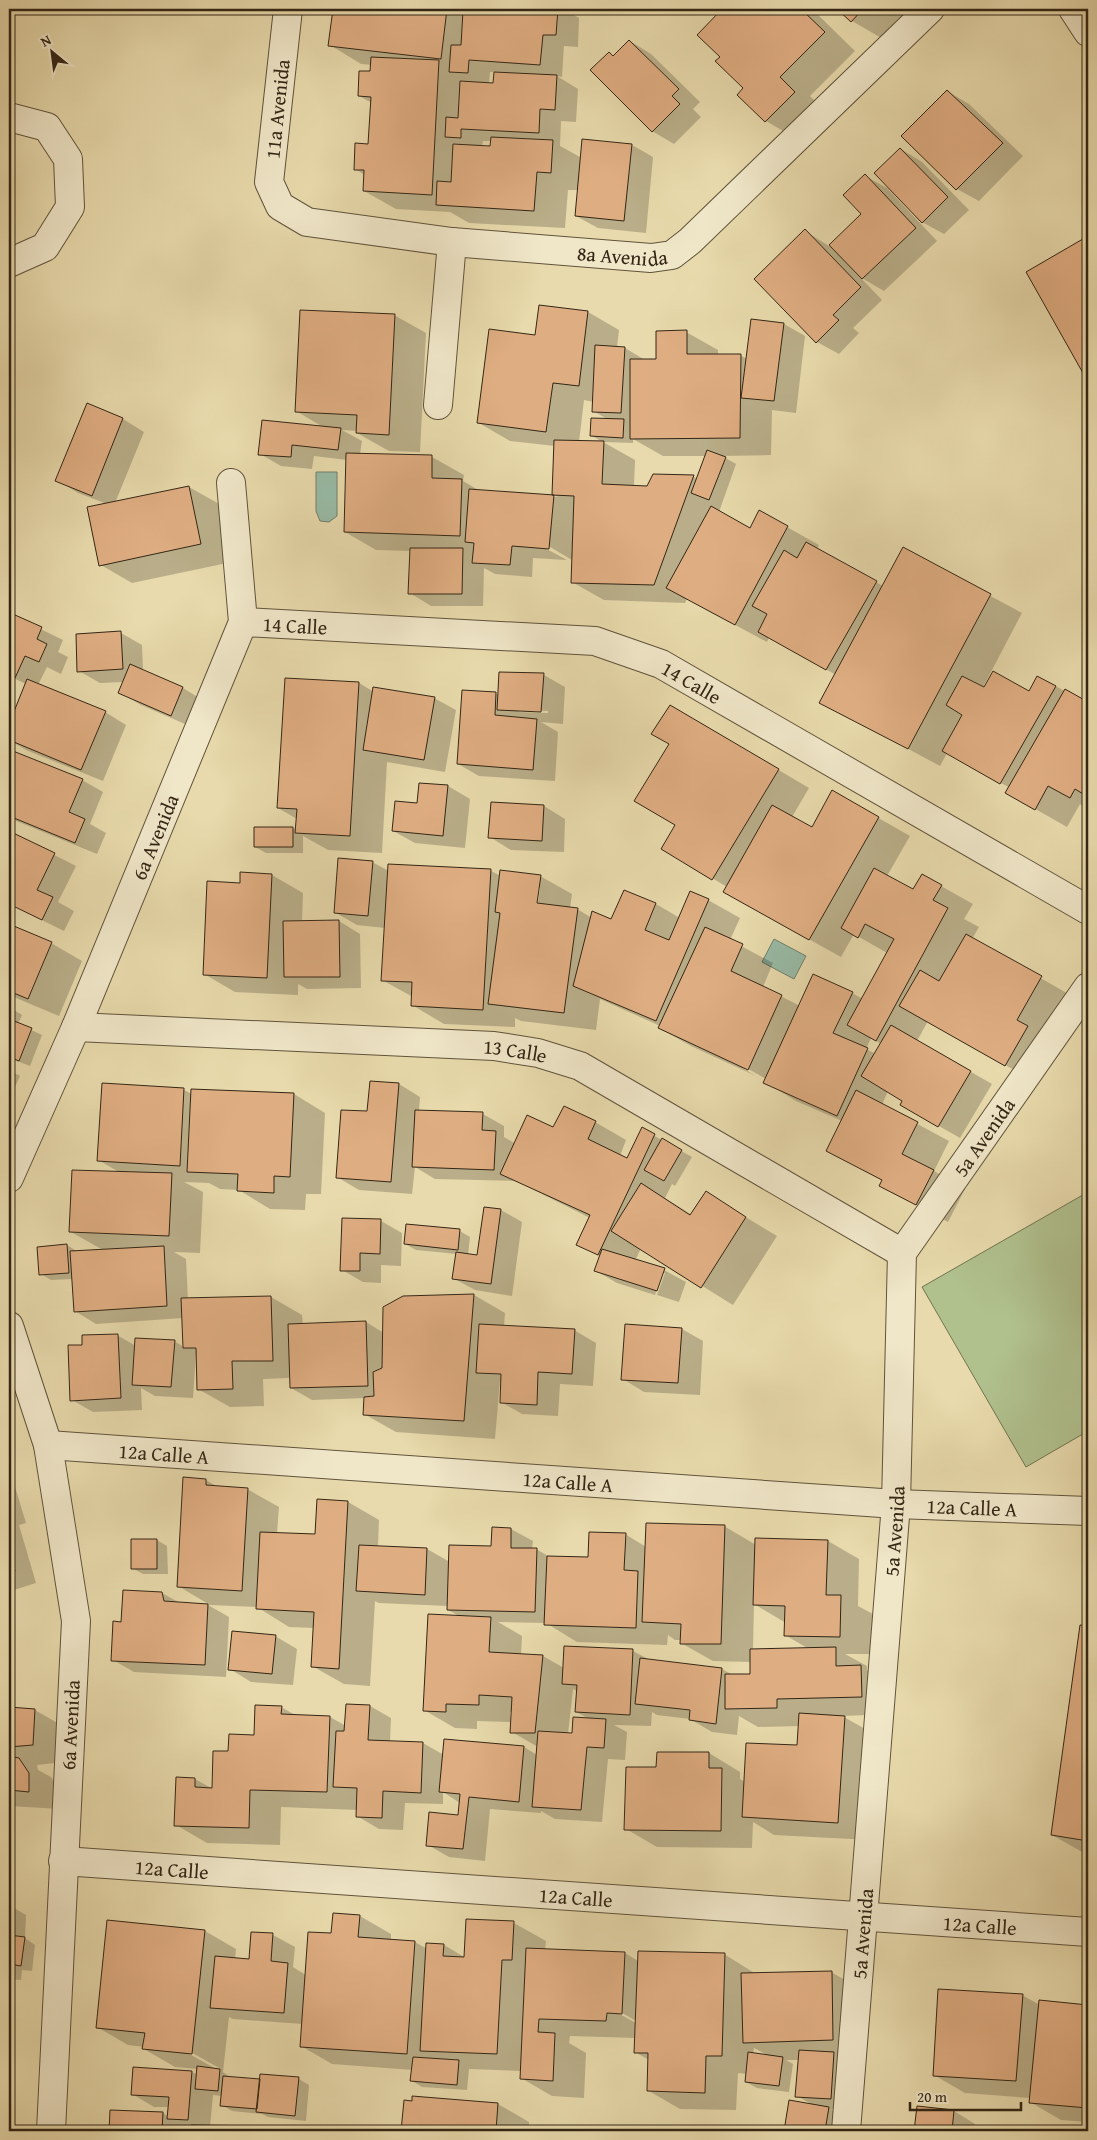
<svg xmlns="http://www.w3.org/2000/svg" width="1097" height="2140" viewBox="0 0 1097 2140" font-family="'Gentium Book Plus',serif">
	<rect width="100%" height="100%" fill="#e8daac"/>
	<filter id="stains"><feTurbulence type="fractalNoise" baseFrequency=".004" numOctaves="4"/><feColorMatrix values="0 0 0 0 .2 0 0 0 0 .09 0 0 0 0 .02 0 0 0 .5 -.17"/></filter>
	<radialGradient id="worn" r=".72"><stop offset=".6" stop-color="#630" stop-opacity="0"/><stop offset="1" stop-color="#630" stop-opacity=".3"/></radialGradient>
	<!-- green -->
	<path fill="#b0c18e" stroke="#727452" d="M1088,1192V1431L1026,1467L922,1287Z"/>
	<!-- water -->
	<path fill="#98bba6" stroke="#707f6c" d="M316,472H337V516L329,522L320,521L316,511Z
		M774,939L806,956L794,979L762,962Z"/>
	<!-- shadow -->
	<path fill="#0003" fill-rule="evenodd" d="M334,9H465L473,13L499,15V9H564L579,18L578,47L564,46L562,77L557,76L578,89L576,122L561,121L560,146L582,158L632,145L653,157L646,233L598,228L576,216L578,190H568L565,228L469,223L450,212L396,209L364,191L365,175L355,169L369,145L372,103L359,96L371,73L372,65L361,64L330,45ZM490,72H495L494,84H489ZM483,141H492V147H482Z
		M724,9H812L855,51L810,96L825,111L797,139L766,121L721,57L698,35Z
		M839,9H912L883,39L852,21Z
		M630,41L651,54L700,102L693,109L701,117L674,144L652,131L609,53L614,56Z
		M947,91L969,104L1023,156L979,201L957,189L903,136Z
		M901,149L922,162L969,210L944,234L922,222Z
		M865,176L887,188L937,241L884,291L860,277L882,300L853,328L859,333L839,354L817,342L805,231L829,246L863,214Z
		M1088,238V380L1027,273Z
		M540,306L588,312L619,330L617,348H625L645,360H657L686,332L718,350V355H740L747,359L784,324L805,336L796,413L772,410L771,455L722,456L736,464L719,512L751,529L760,512L819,545L817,549L883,586L903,549L1022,613L982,689L1029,693L1038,677L1088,703V808L1080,804L1067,827L1007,793L1010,788L947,753L940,766L821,702L836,675L769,637L767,642L687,599L685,603L604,600L572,582V560L545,544L543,547L567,560L533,558L532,577L495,574L484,568L483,606H431L410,593L411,551L376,550L345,532L347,460L314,456L312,469L281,466L260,454L323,427L296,411L394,315L426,333L420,452L389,451L357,433V431L342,430L362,441L360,454L432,457L464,475L463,481L480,491L558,497L553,494L555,446L510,441L479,423L536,336ZM584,400L594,402L593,411L609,420L592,436L603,442H579ZM633,439L663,456H706L697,479L694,477L654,476L647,487L634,486L635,460L603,442L633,443Z
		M88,405L123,419L144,432L115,503L189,487L221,505L232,562L132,583L101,565L107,504L78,493L57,480Z
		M16,617L63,640L58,652L68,657L61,674L47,667L38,685L105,712L126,725L103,781L26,750L9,740V727L26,684L9,676V632Z
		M121,633L142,645L143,671L183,688L204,701L192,727L141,705L119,692L124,682L100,683L79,671Z
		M544,675L565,687L563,724L541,722L558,732L555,781L479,776L458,764L495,693L499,695ZM519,710L548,711V713L519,712Z
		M286,679L359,683L374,692L434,698L456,710L445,772L387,762L382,853L328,850L303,836V853H266L255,847L293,828L297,830V819L278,808Z
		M701,724L809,788L792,817L812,829L833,792L910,836L887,876L914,891L941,886L973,904L964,919L979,927L972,939L1072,996L1037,1083L928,1021L917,1041L992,1084L960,1138L902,1105L904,1101L888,1091L882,1105L949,1141L934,1171L965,1189L948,1222L880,1185L883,1181L827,1151L842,1121L796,1101L765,1082L766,1079L743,1066L742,1068L756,1076L691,1046L659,1028L660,1026L600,999L596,1030L521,1021L515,1018V1027L444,1024L412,1005L413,997L382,980L385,928L357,925L336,913L372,862L389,871H491L501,876H540L572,894L570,908L577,909L592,918L611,921L624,891L656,904L680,918L708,900L740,918L730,940L773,963L763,987L800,1006L852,993L863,999L887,953L854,934L841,957L756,910L727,887L662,848L677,825ZM538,888H540L537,910L535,909ZM871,1038L881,1044L876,1054L866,1049Z
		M14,752L82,780L103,792L90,824L106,833L97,854L9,818V765Z
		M420,784L448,786L470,799L465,848L415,843L393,831L418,804Z
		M544,806L565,819L564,852L511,850L490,837Z
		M9,832L76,866L58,902L74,911L64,931L9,904Z
		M272,875L303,893L302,922L339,921L360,934L361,988L307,989L298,984V995L235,992L204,974L241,884Z
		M9,925L51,943L82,961L59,1016L9,995Z
		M9,1007L22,1015L18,1024L42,1035L30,1066L9,1058Z
		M9,1070L20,1076L15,1087L9,1085Z
		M399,1084L420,1097L419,1111L483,1114L504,1126V1137L516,1144L554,1129L595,1122L626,1140L620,1156L628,1159L642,1129L692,1157L675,1186L672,1184L665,1198L692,1215L706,1193L777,1236L733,1305L641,1248L635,1261L664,1270L686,1282L679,1302L657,1295L665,1273H662L655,1295L617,1283L596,1271L601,1257L578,1244L590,1218L516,1181L435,1179L415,1167L412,1194L359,1190L337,1177L369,1113Z
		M184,1090L192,1094H294L325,1113L321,1194H306L305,1210L270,1209L239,1190L220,1189L209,1183L184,1182L203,1192L200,1253L174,1252L186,1259L188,1300L271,1297L302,1315L303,1325L366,1322L384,1333L404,1297L474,1295L505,1313L504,1326L574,1330L596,1343L593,1386L560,1384L558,1416L522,1414L501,1402L502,1382L500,1381L495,1439L396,1432L364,1414L366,1398L312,1400L291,1388L290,1378L263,1379L264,1406L230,1407L198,1389V1354H196L193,1398L155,1396L141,1388L142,1410L93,1412L72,1400L84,1346L117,1335L136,1346L174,1341L184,1347L183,1318L96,1324L75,1311L73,1279L51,1280L41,1274L67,1245L78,1252L103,1250L71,1232L119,1172L98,1160Z
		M485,1208L501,1210L522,1222L512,1296L475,1290L453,1278L457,1254L416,1250L405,1244L460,1231L470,1237L468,1255L478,1256Z
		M381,1221L402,1233L401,1266L381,1265V1283L363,1282L342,1270Z
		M682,1329L703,1341L700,1395L644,1392L623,1379Z
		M9,1434L13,1447L9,1448Z
		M9,1467L26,1523L19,1525L36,1583L14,1590L9,1586Z
		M206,1480L218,1487L247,1489L279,1507L277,1534L317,1536L319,1500L348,1502L379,1520L378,1547L427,1549L450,1562L493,1547L511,1529L533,1541L532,1549H536L550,1557L589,1558L625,1534L646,1547L724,1526L756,1545L828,1541L859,1559L858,1606L873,1614L871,1654H845L867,1666V1670L892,1684L893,1714L842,1716L876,1735L870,1840L774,1835L753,1822L752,1848L657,1847L626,1829L658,1769L709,1753L740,1772V1779L745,1782L798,1747L800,1726L758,1727L739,1716L737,1735L712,1732L690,1719L657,1715L652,1712L651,1726L614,1725L627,1732L625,1760L608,1759L602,1822L555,1819L541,1811V1813L490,1809L485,1861L449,1857L428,1845L459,1816L460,1803L443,1792V1804L405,1803L403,1830L379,1829L357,1816L358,1810L281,1807L280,1845L207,1843L176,1825L177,1779H195L213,1789L229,1752L255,1736L281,1707L297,1716L330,1717L346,1726L370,1706L391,1718L390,1742L423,1743L444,1755L445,1741L524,1747L537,1755L538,1747L512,1732L513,1713L510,1712V1722L477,1721V1729L455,1728L424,1710L461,1617L448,1610V1606L379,1603L375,1601L370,1686L344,1684L312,1666L314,1628L289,1627L257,1607L210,1605L178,1586ZM754,1604L786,1623L785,1635L809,1649L753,1650ZM498,1622L546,1623L577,1642L667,1645L668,1635L675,1640H681V1643L713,1661L751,1662L752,1675H733L722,1669L650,1660L633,1651L564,1668L543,1656L521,1655L522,1636ZM573,1689L577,1691L576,1712L589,1719L573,1734H568Z
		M157,1540L167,1546L168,1574H143L132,1568Z
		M162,1593L180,1603L208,1605L229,1617L226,1677L134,1672L113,1660L122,1623Z
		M1081,1627L1088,1628V1854L1084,1853L1052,1835Z
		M275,1636L297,1649L293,1685L251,1682L230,1669Z
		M9,1708L35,1710L66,1728L64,1762L37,1765L38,1770L51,1777L60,1792V1809L9,1806Z
		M9,1828L11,1830L9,1863Z
		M9,1905L26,1915L25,1938L35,1945L32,1971L22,1970L21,1980L9,1979Z
		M360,1916L391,1934V1941L415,1942L427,1949L444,1945L466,1958L467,1920L514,1923L546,1941L545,1950L625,1953L638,1961L724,1954L756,1974L831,1972L863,1990L853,2111L831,2109L839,2114L836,2131H785L790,2102L813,2105L797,2096L799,2060H786L793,2064L789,2092L757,2088L746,2082L747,2074L738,2073L736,2110L680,2109L649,2091V2060L635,2052L636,2038L570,2036L569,2043L586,2053L584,2098L552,2096L521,2078V2071L469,2069L467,2090L422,2087L412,2081L413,2070L332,2064L301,2046L303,2024L233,2019L229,2017L223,2072L230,2077L261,2080L299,2079L309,2085L306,2121L268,2117L262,2114L232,2111L222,2105V2096L213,2095L210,2127H274L280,2131H111V2111L163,2113L169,2117V2107H154L132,2094L192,2072L198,2075V2069L175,2067L144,2049V2047L128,2045L97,2027L205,1931L236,1949L235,1959L251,1960L253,1933L273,1935L295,1947L293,1967L306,1975L332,1935ZM617,2010L636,2021V2023L616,2012ZM754,2048L769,2056L753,2054ZM187,2050L221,2069H216L186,2052Z
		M1022,1995L1040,2005V2002L1088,2006V2122L1061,2120L1030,2102V2098L965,2093L934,2075Z
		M405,2101L498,2104L529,2122V2131H402Z
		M918,2107L954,2111L975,2124V2131H915Z"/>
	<!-- building -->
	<path fill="#dfad82" stroke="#332615" d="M333,9H447L441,59L328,46Z
		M498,9H558L556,35H543L540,65L469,60L468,73L449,72L451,45H461L463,11L498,13Z
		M722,9H801L825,32L780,77L795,92L765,122L737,95L743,88L715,61L720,57L697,35Z
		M837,9H863L851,22Z
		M629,40L679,89L672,96L680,104L652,132L590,70L609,52L613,56Z
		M371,57L439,60L432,195L363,191L364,170H354L355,143L368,144L371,97L358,96L359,71H370Z
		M494,72L557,75L555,110L540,109L539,133L461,129V138L445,137L446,117L458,118L460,81L493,83Z
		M947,90L1003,143L956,190L901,136Z
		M491,137L553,140L551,173L537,172L534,211L436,205L437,181L451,182L453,144L490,146Z
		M582,139L632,144L624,221L575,216Z
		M900,148L948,197L922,223L874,173Z
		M865,174L916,228L862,279L829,245L861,214L843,195Z
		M805,229L861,287L833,315L839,320L816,343L754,279Z
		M1088,236V382L1026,272Z
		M539,305L588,311L579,386L553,383L546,432L477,423L489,329L535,335Z
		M300,310L395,314L389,435L356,433L357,415L295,412Z
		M751,319L784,323L774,401L741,398Z
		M687,330V354H741L740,438L630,439V359H656V331Z
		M595,345L625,347L621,413L592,412Z
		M87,403L123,418L92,496L55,481Z
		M591,418L624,419L623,438L590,436Z
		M262,420L341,428L338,450L292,445L291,457L258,455Z
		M554,440L604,441L602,484L647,486L653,474L694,475L654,585L571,583L574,496L552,495Z
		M707,450L726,457L709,500L691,493Z
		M346,453L432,455V478L462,479L460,536L344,532Z
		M189,486L201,544L99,566L87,507Z
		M469,489L554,495L549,549L512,546L510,565L472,563L474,543L465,542Z
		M711,506L750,528L759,510L788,526L735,625L666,588Z
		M806,542L877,581L826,670L758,632L767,614L752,606L784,550L797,558Z
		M903,547L991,594L908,749L819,703Z
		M410,548H463L462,594H408Z
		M15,615L42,627L37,639L47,644L39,662L25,656L15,678L9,675V629Z
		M121,631L123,669L77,672L76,634Z
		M130,664L183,687L171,716L118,693Z
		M993,671L1029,691L1037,676L1056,686L1000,784L942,751L962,715L946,705L962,676L984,687Z
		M499,672L544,673L541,712L497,710Z
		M285,678L359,682L350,836L295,833L297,809L277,808Z
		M27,679L106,711L81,770L9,740V724Z
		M373,687L435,697L424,760L363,750Z
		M1065,689L1088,702V797L1075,789L1070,798L1048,786L1035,810L1005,793Z
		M462,690L496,692L495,715L537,719L533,770L457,764Z
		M670,705L779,769L712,880L661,849L675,825L634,801L669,744L651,734Z
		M13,751L83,779L69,812L85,819L75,843L9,816V761Z
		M419,783L448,785L443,836L392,831L395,801L417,803Z
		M832,790L879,817L809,940L723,892L772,805L812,827Z
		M491,802L544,805L542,841L488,838Z
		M254,827H293V847H254Z
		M9,831L55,853L37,890L53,897L42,920L9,904Z
		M338,858L373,861L368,916L334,913Z
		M388,864L491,869L483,1010L411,1006L412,982L381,981Z
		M874,868L913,889L922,874L942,885L933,900L948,908L876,1041L847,1025L894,939L865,924L858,938L841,928Z
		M500,870L541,875L537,903L578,908L564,1013L488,1004L500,913L495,912Z
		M240,872L272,874L267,978L203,975L207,881L240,883Z
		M624,890L656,903L645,930L669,940L690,891L709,899L656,1021L573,986L592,911L611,919Z
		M339,920L340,977H284L283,921Z
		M9,924L52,942L28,999L9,991Z
		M705,927L743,944L731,971L782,995L748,1070L658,1028Z
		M966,934L1042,976L1017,1020L1028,1026L1005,1066L899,1006L920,970L939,981Z
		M813,974L853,992L833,1033L868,1048L837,1116L763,1083Z
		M9,1019L32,1028L19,1061L9,1057Z
		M891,1025L971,1071L938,1127L900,1105L902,1101L861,1076Z
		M370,1081L399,1083L391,1182L336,1178L341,1110L367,1111Z
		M102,1083L184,1088L180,1166L97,1161Z
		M191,1089L294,1093L290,1177L274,1176V1193L237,1191L238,1174L187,1172Z
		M856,1090L918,1122L902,1154L934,1170L916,1205L879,1186L882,1180L826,1151Z
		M564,1106L596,1121L588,1139L627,1158L642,1127L655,1134L598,1255L576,1245L590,1215L500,1174L527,1115L553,1127Z
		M415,1110L483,1112L482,1130L496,1131L494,1170L412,1167Z
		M662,1138L682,1150L664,1181L644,1170Z
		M72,1170L172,1173L169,1236L69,1232Z
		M641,1183L690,1215L706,1191L746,1217L701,1288L611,1231Z
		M484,1207L501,1209L491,1284L452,1279L456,1252L477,1255Z
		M342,1218L381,1219L380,1254L360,1253V1271H340Z
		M406,1224L460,1229L458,1250L404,1244Z
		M67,1244L69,1273L39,1275L37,1247Z
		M164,1246L167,1306L74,1312L70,1251Z
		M602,1249L665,1268L657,1291L594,1271Z
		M474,1294L464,1421L363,1415L364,1397L374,1396L373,1372L382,1368L383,1307L403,1296Z
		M271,1296L273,1361H232L233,1389L197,1390L196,1348H183L181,1298Z
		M366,1321L368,1386L290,1388L288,1324Z
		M479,1324L575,1329L572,1374L538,1372L537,1405L500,1403L501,1374L476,1373Z
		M625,1324L682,1328L678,1383L621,1380Z
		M118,1334L121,1398L70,1401L68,1345H82V1335Z
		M135,1338L175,1340L171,1387L132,1385Z
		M183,1477L206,1479V1485L248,1488L242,1591L177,1587Z
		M317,1499L348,1501L339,1669L311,1667L314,1612L256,1609L260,1532L315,1534Z
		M646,1523L725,1525L721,1644H680L681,1624L642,1622Z
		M492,1527L511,1528V1548H537L535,1612L447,1610L449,1545L491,1546Z
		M589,1532L626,1533L624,1570L638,1571L636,1628L544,1625L547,1556L588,1557Z
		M755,1538L828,1540L826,1595H841L840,1637L784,1636L785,1606L753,1605Z
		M131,1539H157V1569H131Z
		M359,1545L427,1548L425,1595L356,1591Z
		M9,1550L15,1571L9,1573Z
		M123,1590L162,1592L164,1601L208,1604L205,1665L111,1661L113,1621L121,1622Z
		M428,1614L491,1617L489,1652L543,1655L535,1733H510L512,1697L479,1695V1705L446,1704V1712L423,1711Z
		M1080,1625L1088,1626V1841L1051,1835Z
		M232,1631L276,1635L272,1674L228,1670Z
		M564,1646L633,1649L630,1715L575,1712L577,1685L562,1684Z
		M836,1647V1666L861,1665L862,1697L777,1699V1708L725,1709V1674H750V1649Z
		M640,1658L722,1668L716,1724L689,1720L690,1710L635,1704Z
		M346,1704L370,1705L368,1740L423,1742L421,1793L383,1791L382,1818L356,1817L357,1788L333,1787L336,1731H344Z
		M255,1705L282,1706L281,1714L330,1716L327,1792L250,1790L249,1828L174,1826L176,1777L195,1778V1787L212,1788L213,1751H228L229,1734L254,1735Z
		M9,1707L35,1709L33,1745L9,1747Z
		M799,1713L845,1716L838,1823L742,1817L746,1743L797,1745Z
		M573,1717L606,1719L604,1748L587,1747L581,1810L532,1807L538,1731L572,1733Z
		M444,1739L524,1746L519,1802L469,1797L463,1849L426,1846L429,1812L458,1815L460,1794L439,1792Z
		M657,1752H709V1768H722L721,1831L624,1830L626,1767H656Z
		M9,1756L19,1758L29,1773V1792L9,1790Z
		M333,1913L360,1915L358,1937L415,1941L407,2054L300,2047L308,1932L331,1933Z
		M466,1919L514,1921L512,1960H502L497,2054L420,2051L426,1943L444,1944L443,1956L464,1957Z
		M107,1920L205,1930L192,2054L142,2049L145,2033L96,2028Z
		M251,1932L273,1933L271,1961L288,1963L284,2013L210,2008L215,1956L249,1959Z
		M9,1935L25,1937L21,1966L9,1964Z
		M526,1948L625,1952L622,2014L607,2013L606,2021L539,2019L538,2032L555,2033L553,2081L520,2079Z
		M638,1951L725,1953L722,2056H706L705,2093L647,2091L648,2053H634Z
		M832,1971L833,2040L743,2043L741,1973Z
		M938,1989L1023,1994L1016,2081L933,2076Z
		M1039,2000L1088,2005V2108L1029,2103Z
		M799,2050L834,2052L831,2099L795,2097Z
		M748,2052L783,2057L779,2086L745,2082Z
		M413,2057L459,2060L457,2085L410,2081Z
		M197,2066L220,2069L218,2091L195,2089Z
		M133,2067L192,2071L188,2120L167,2119L169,2097L131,2095Z
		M260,2074L299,2077L295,2116L256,2112Z
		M223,2076L260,2079L257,2109L220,2106Z
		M412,2096L498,2103L496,2131H401L404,2100L412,2101Z
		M789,2100L829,2107L825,2131H784Z
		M917,2106L954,2110L952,2131H914Z
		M110,2110L163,2112L162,2131H109Z
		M191,2125L274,2126V2131H191Z"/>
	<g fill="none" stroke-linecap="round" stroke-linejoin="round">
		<defs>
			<g id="minor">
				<path id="s1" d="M288,9L269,182L280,206L307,222L452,242L651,258L672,255L690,241L930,9"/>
				<path d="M1073,9L1088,32"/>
				<path d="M9,117L47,127L68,159L70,207L45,247L9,263"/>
				<path d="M438,405L452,242"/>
				<path id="s2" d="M243,622L595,641L661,664L1088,910"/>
				<path id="s3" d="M76,1027L494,1046L538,1053L580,1066L902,1253"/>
				<path id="s4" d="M9,1178L76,1027L243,622L231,483"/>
				<path d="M9,1326L48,1445L76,1621L51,2131"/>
				<path id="s5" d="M48,1445L896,1504L1088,1511"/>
				<path id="s6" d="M63,1861L1088,1932"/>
				<path id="s7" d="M846,2131L896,1504L902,1253L1088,987"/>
			</g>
		</defs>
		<!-- minor casing -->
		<use href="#minor" stroke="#60533b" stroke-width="30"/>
		<!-- minor -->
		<use href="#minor" stroke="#f0e7c9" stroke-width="28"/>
	</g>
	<g text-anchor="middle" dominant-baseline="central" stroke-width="5" stroke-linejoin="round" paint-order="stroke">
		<!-- street labels -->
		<g font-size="20" fill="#332615" stroke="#f0e7c9">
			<text transform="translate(277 109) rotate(-84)">11a Avenida</text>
			<text stroke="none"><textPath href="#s1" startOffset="549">8a Avenida</textPath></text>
			<text stroke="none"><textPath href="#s2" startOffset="52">14 Calle</textPath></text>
			<text stroke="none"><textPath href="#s2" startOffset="458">14 Calle</textPath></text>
			<text stroke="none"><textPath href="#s4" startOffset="371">6a Avenida</textPath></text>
			<text stroke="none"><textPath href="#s3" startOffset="440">13 Calle</textPath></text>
			<text stroke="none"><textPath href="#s7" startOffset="1022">5a Avenida</textPath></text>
			<text stroke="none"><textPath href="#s5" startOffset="116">12a Calle A</textPath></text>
			<text stroke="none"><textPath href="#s5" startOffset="521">12a Calle A</textPath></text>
			<text stroke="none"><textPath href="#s5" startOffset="926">12a Calle A</textPath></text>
			<text stroke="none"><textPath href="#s7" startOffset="602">5a Avenida</textPath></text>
			<text transform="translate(70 1725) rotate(-87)">6a Avenida</text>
			<text stroke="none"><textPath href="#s6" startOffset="109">12a Calle</textPath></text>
			<text stroke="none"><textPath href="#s6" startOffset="514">12a Calle</textPath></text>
			<text stroke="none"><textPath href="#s6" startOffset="919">12a Calle</textPath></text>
			<text stroke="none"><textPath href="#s7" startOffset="198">5a Avenida</textPath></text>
		</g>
	</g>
	<!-- margin -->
	<rect width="1097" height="2140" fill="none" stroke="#e8daac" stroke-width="30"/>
	<rect x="10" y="10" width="1077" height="2120" fill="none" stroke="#332615" stroke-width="2.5"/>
	<rect x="15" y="15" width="1067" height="2110" fill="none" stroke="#332615"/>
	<!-- north arrow -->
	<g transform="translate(52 52) rotate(331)" stroke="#f0e7c9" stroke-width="4" paint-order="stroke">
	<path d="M0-4L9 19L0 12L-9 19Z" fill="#332615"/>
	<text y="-8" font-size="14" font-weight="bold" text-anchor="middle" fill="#332615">N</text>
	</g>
	<!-- scale -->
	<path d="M910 2102v8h111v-8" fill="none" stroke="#332615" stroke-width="2.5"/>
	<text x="917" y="2102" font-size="15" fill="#332615" stroke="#f0e7c9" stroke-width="4" paint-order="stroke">20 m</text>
	<rect width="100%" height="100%" filter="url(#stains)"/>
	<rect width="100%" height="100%" fill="url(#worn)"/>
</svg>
